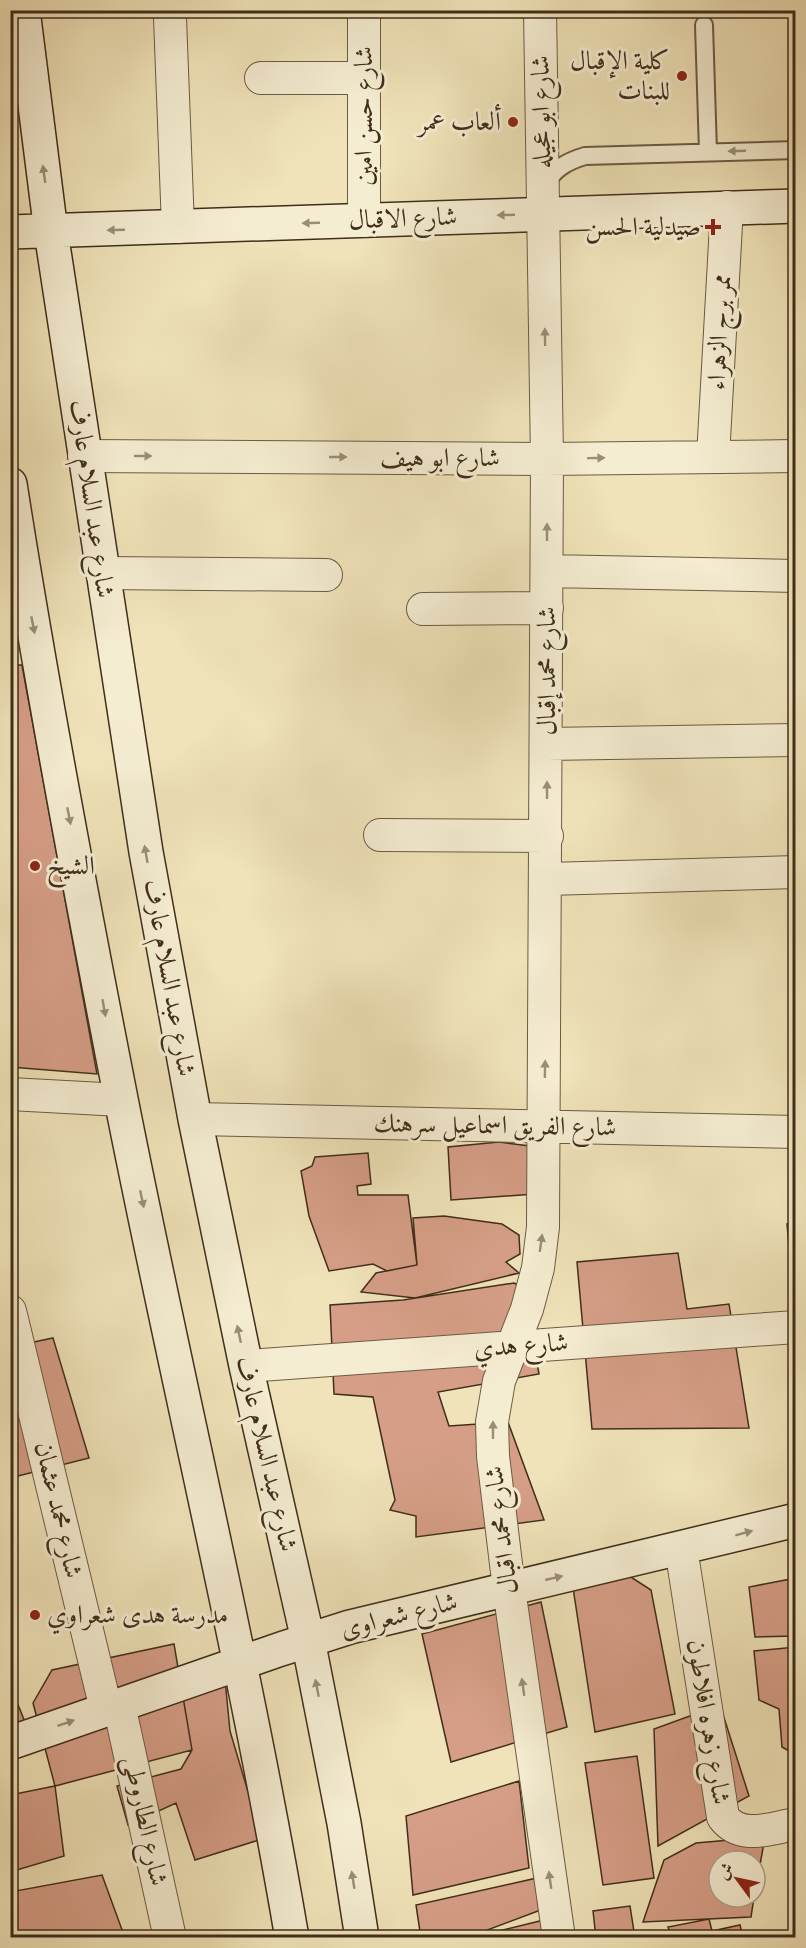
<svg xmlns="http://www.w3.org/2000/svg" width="806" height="1948" viewBox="0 0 806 1948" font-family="'IM FELL DW Pica',Amiri,serif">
	<rect width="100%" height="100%" fill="#f0e3b9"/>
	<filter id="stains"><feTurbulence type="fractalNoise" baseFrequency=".00333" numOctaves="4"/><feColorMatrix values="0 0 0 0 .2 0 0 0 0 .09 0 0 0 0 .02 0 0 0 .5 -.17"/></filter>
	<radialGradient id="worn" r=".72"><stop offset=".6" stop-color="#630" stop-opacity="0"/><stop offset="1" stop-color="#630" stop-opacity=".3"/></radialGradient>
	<!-- building -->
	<path fill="#d69e87" stroke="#402e1b" stroke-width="1.5" d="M10,665H22L97,1074L10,1067Z
		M499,1142L538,1147L534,1194L451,1200L448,1147Z
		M368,1153L371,1184L357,1186L358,1195H408L417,1265L387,1271L373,1264L329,1271L309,1216L301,1171L312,1166L315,1157Z
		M444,1216L502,1224L519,1235L520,1254L506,1262L519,1273L415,1298L361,1292L376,1273L417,1265L413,1218Z
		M796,1223V1304H794L787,1224Z
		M678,1253L687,1309L729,1304L749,1428L592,1429L577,1262Z
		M514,1283L524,1288L539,1374L438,1392L449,1426L508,1422L544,1520L416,1537V1516L390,1510L395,1500L373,1397L334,1394L330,1305L403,1300Z
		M53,1338L89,1458L10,1478V1347Z
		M620,1570L651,1590L675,1714L595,1732L572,1581Z
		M796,1578V1636L755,1637L749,1587Z
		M541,1602L567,1727L451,1762L422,1634Z
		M174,1644L192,1750L55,1786L33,1703L52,1670Z
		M796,1647V1755L782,1747L779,1709L759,1700L754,1651Z
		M224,1669L230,1731L262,1839L195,1860L176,1803L128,1825L117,1786L181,1769L192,1750L183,1697Z
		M10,1694L14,1695L25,1722L10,1727Z
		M720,1705L749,1796L658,1846L654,1729Z
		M637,1756L654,1878L603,1885L585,1763Z
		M519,1781L529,1868L413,1895L406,1816Z
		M55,1786L64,1856L10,1872V1795Z
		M765,1837L755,1893V1861H719V1897H754L751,1917L643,1922L664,1860L696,1843Z
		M102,1875L125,1938H10V1892Z
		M537,1878L546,1908L466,1938H421L416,1905Z
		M630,1906L635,1938H596L593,1911Z
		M709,1919L712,1931L740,1925L743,1938H654L671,1936L668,1927Z
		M544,1920L547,1938H470Z"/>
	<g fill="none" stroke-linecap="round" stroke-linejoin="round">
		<defs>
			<path id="lane" d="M704,25L708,152
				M544,185C555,169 565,162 585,156L796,150"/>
			<path id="street" d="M540,10L547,459L543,1227L538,1268L527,1309L499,1381L492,1422L493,1456L509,1589L559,1938
				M170,18L178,227
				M261,78H364
				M364,221V10
				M84,456L547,459L796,456
				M713,457L727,207
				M547,571L796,576
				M102,573L326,575
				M423,609L547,608
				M547,744L796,740
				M380,835L547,836
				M547,879L796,872
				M10,1094L121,1100
				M195,1119L796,1132
				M10,1311L106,1709
				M246,1366L796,1327
				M681,1548L723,1817C741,1841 770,1828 796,1824
				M119,1705L170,1938"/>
			<path id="secondary" d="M23,10L51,232L146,852L195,1119L246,1366L308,1640L344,1823L362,1938
				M10,232L796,206
				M10,484C42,690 81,895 121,1099C176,1379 244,1656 292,1938
				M10,1743L281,1649L350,1627L796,1520"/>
		</defs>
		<!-- lane casing -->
		<use href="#lane" stroke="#6c5b42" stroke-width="20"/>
		<!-- street casing -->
		<use href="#street" stroke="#6c5b42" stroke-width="34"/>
		<!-- secondary casing -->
		<use href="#secondary" stroke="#402e1b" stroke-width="36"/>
		<!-- lane -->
		<use href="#lane" stroke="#f5edd2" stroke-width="16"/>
		<!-- street -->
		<use href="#street" stroke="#f5edd2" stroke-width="32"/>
		<!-- secondary -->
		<use href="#secondary" stroke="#f5edd2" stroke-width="33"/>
	</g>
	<!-- one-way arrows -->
	<defs><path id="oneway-solid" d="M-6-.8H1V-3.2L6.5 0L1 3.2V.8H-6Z" transform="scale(1.5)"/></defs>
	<g fill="#9a8e76">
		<use href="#oneway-solid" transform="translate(737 151) rotate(178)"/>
		<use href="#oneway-solid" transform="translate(44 174) rotate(-98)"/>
		<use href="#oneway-solid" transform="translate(506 215) rotate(178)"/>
		<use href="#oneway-solid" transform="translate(311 223) rotate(178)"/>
		<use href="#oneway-solid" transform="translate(116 230) rotate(178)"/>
		<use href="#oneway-solid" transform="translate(545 337) rotate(-91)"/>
		<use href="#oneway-solid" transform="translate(143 456)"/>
		<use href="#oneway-solid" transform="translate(338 457)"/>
		<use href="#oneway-solid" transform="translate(596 458) rotate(-1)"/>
		<use href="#oneway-solid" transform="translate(547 532) rotate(-90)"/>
		<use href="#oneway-solid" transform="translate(33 625) rotate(79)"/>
		<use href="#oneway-solid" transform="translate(547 790) rotate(-90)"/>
		<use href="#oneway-solid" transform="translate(69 816) rotate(79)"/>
		<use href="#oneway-solid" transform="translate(146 854) rotate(-100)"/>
		<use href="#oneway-solid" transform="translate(104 1008) rotate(80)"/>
		<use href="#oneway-solid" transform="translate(545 1069) rotate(-89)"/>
		<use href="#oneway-solid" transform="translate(142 1199) rotate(78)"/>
		<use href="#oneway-solid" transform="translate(541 1243) rotate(-82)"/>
		<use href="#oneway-solid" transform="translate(239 1334) rotate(-102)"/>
		<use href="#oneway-solid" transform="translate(493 1430) rotate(-90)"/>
		<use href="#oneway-solid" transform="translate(744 1533) rotate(-15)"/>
		<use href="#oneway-solid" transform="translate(554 1578) rotate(-13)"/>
		<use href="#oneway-solid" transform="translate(523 1687) rotate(-98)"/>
		<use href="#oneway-solid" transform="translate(317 1688) rotate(-101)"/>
		<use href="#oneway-solid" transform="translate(66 1723) rotate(-19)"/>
		<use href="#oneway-solid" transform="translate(353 1880) rotate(-99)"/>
		<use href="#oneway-solid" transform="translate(550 1880) rotate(-98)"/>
	</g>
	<!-- markers -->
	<g fill="#8f2418" stroke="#f5edd2" stroke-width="2">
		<circle cx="682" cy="76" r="6"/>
		<circle cx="513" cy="122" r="6"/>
		<path d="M710 218h6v6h6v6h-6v6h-6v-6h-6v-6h6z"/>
		<circle cx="35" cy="866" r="6"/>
		<circle cx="35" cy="1615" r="6"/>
	</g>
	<g text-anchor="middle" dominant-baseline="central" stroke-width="6" stroke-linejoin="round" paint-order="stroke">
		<!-- poi labels -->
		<g font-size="26" fill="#402e1b" stroke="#f5edd2" text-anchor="end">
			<text x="670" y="61">كلية الإقبال<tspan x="670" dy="30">للبنات</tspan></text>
			<text x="501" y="122">ألعاب عمر</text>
			<text x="701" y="227">صيدلية الحسن</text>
			<text x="47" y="866" text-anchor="start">الشيخ</text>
			<text x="47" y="1615" text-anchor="start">مدرسة هدى شعراوي</text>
		</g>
		<!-- street labels -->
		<g font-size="26" fill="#402e1b" stroke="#f5edd2">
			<text transform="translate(542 112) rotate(-91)">شارع ابو عجيله</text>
			<text transform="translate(364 116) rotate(-90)">شارع حسن امين</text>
			<text transform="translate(403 219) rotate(-2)">شارع الاقبال</text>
			<text transform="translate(720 332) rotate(-87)">ممر برج الزهراء</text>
			<text x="440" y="458">شارع ابو هيف</text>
			<text transform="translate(91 499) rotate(82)">شارع عبد السلام عارف</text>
			<text transform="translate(547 671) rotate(-90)">شارع محمد إقبال</text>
			<text transform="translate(169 978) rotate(80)">شارع عبد السلام عارف</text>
			<text transform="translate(495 1126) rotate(1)">شارع الفريق اسماعيل سرهنك</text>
			<text transform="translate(521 1346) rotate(-4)">شارع هدي</text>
			<text transform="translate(266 1454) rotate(77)">شارع عبد السلام عارف</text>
			<text transform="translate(58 1510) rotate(77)">شارع محمد عثمان</text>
			<text transform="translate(502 1530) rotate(-97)">شارع محمد اقبال</text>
			<text transform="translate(399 1616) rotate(-14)">شارع شعراوى</text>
			<text transform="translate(708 1722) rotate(81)">شارع زهره افلاطون</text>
			<text transform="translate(145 1821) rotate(78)">شارع الطاروطى</text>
		</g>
	</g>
	<!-- margin -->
	<rect width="806" height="1948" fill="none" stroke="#f0e3b9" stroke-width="36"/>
	<rect x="12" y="12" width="782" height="1924" fill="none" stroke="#402e1b" stroke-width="3"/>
	<rect x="18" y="18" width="770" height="1912" fill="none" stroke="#402e1b" stroke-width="1.5"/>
	<!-- north arrow -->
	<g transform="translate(737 1879) rotate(303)"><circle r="28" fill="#f5edd2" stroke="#ada189" stroke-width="1.5"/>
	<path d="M0-4.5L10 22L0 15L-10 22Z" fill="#8f2418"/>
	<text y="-9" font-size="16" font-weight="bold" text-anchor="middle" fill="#402e1b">ش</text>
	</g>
	<rect width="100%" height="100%" filter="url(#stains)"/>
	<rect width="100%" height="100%" fill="url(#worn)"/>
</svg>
